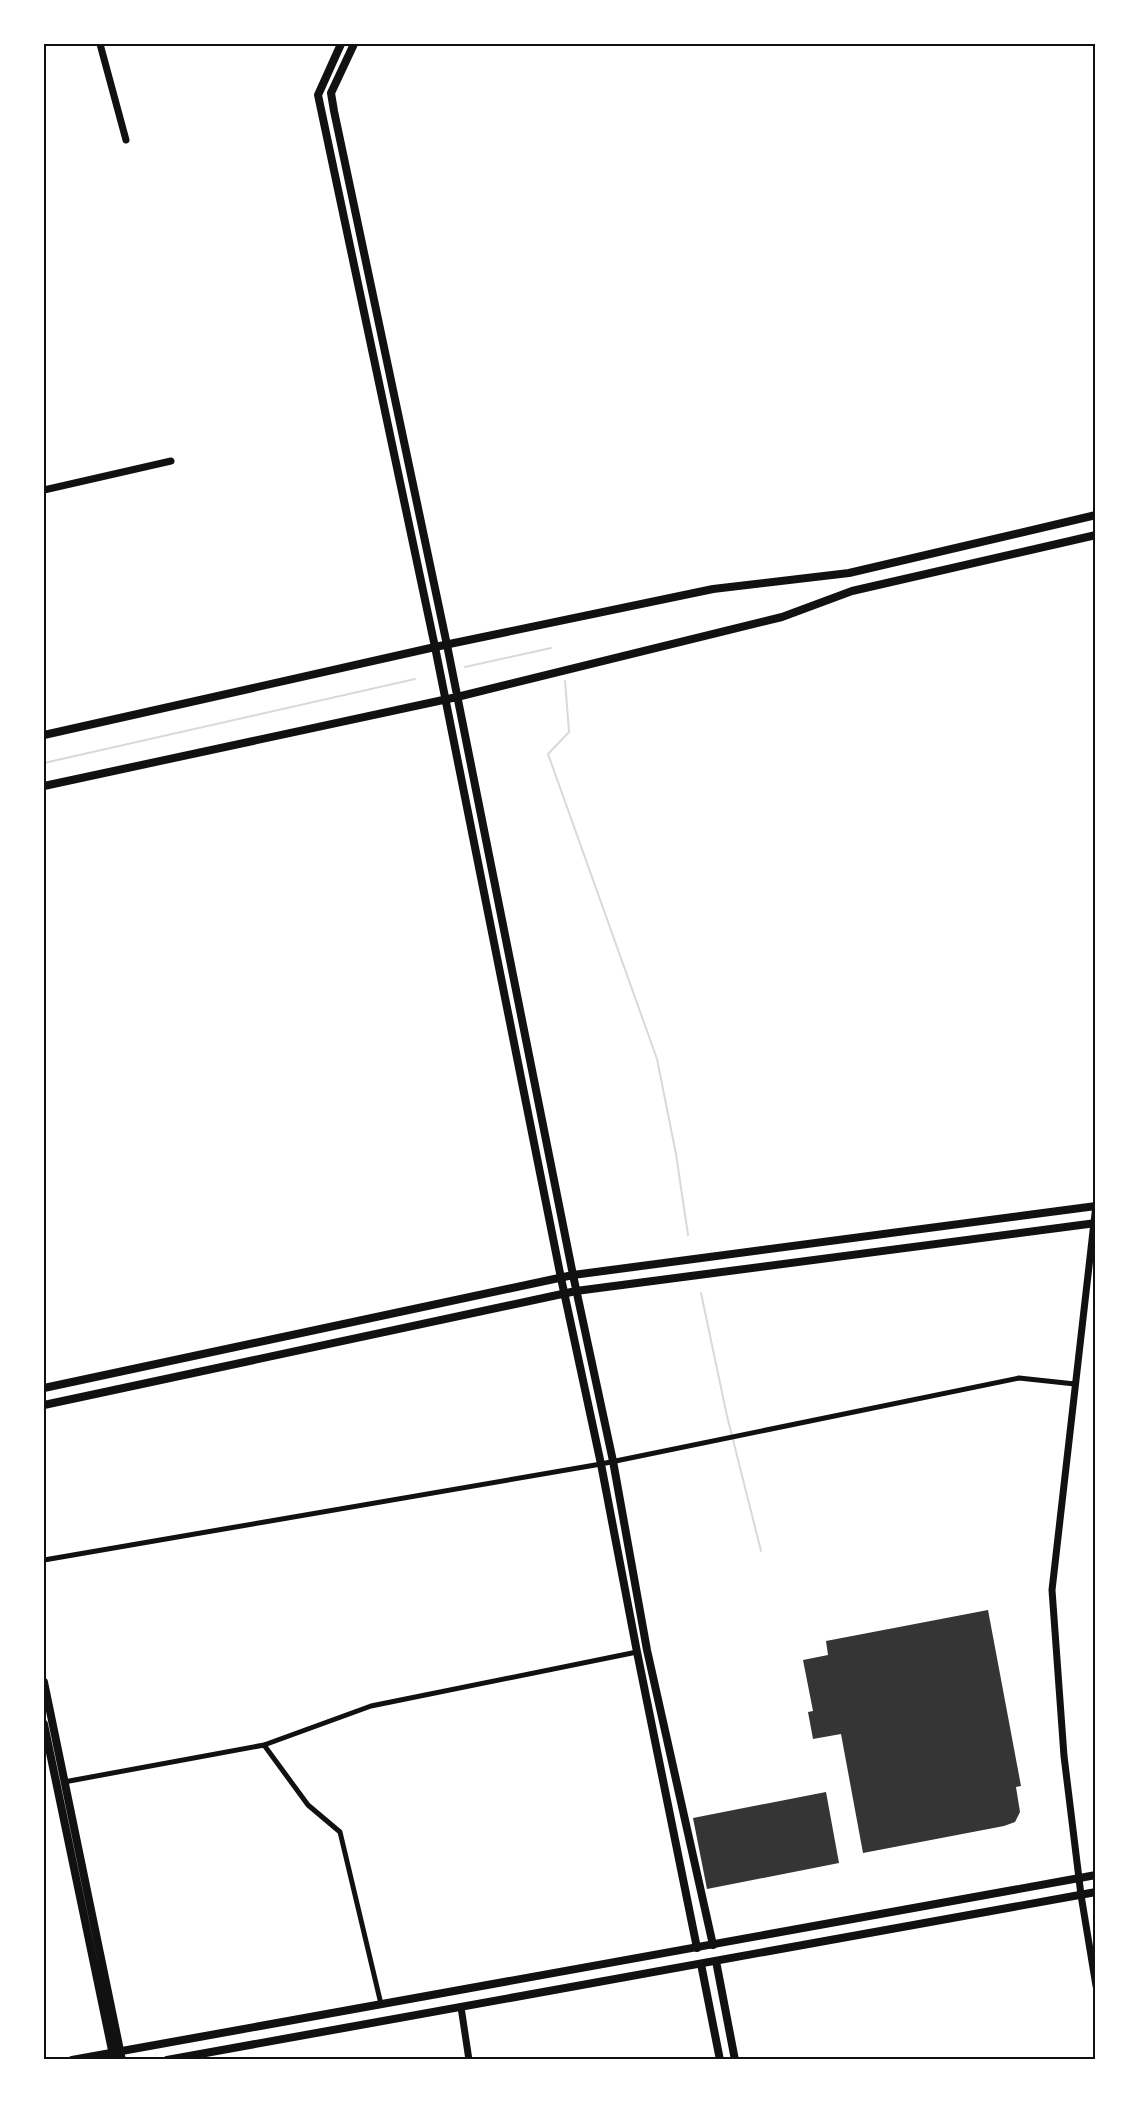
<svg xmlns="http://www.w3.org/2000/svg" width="1139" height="2103" viewBox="0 0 1139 2103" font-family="'Fira Sans Condensed',sans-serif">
	<rect width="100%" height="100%" fill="#fff"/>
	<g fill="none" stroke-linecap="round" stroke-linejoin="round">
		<!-- stream -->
		<path stroke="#d9d9d9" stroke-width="2" d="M465,667L551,648
			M565,681L569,732L548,754L657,1059L676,1154L688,1235
			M44,763L415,679
			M701,1293L727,1416L761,1551"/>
	</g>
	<!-- building -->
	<path fill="#353535" d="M988,1610L1021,1786L1016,1787L1020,1812L1015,1822L1004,1826L863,1853L841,1734L813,1739L808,1712L813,1711L803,1660L828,1655L826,1641Z
		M826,1792L839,1863L707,1889L693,1818Z"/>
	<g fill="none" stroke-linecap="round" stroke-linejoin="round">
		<!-- minor -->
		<path stroke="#111" stroke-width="5" d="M44,1560L601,1464L1019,1378L1075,1384
			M264,1745L308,1805L340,1832L381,2004
			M64,1782L264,1745L371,1706L637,1652"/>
		<!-- tertiary -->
		<path stroke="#111" stroke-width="7" d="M100,44L126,140
			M44,490L171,461
			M1096,1205L1052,1590L1064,1756L1081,1895L1096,1986
			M461,2007L469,2060"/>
		<!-- secondary -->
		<path stroke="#111" stroke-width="8" d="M341,44L318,95L435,647L561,1278L601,1464L637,1652L697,1948
			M354,44L331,93L334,111L447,645L573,1275L613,1461L647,1650L713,1945
			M44,735L435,647L713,589L849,573L1096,515
			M44,786L457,697L782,617L852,591L1096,535
			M44,1388L573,1275L1096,1206
			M44,1405L576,1291L1096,1223
			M44,1682L122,2060
			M44,1724L114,2060
			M716,1961L735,2060
			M701,1964L720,2060"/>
		<!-- primary -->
		<path stroke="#111" stroke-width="8" d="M72,2060L1096,1875
			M167,2060L1096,1892"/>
	</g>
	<!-- border -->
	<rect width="1139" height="2103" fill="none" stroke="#ffffff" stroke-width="90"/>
	<rect x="45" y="45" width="1049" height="2013" fill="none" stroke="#111" stroke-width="2"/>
</svg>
